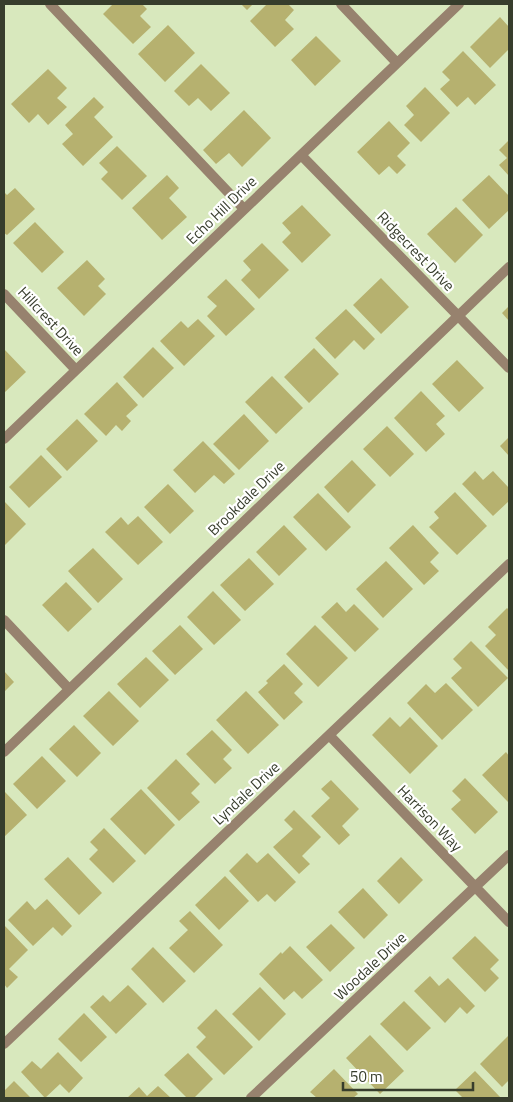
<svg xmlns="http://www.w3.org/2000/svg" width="513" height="1102" viewBox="0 0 513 1102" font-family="'Titillium Web',sans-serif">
	<rect width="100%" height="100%" fill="#d8e8bd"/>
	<!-- building -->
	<path fill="#b6b16f" d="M113,4H142L147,9L140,16L151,27L133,44L103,14Z
		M241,4H253L247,10Z
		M267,4H288L294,10L285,20L294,29L275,47L250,21Z
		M500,17L509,27V49L490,68L470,47Z
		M168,25L195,53L165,82L138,54Z
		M316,36L341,61L315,86L291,60Z
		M463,51L496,85L475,105L468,97L457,107L440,89L450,80L442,72Z
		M201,64L230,93L211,111L198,98L189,106L174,91Z
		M48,69L67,88L57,98L67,107L48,125L38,114L29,123L11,104Z
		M425,87L450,113L421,142L404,125L414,115L406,106Z
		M94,97L104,107L94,117L113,137L83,166L62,144L73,134L65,125Z
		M244,110L271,138L242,167L229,153L216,164L203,150Z
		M389,121L410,143L397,156L406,165L397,174L389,166L379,175L357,152Z
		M509,140V176L499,165L507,158L499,150Z
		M117,146L147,176L122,200L101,179L108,172L99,163Z
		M167,175L179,188L169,198L187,217L162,240L132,208Z
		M489,175L509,196V210L489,229L462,200Z
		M15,188L35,209L7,235L4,233V192L7,195Z
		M302,205L331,235L302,263L282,242L291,233L282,223Z
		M456,207L483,235L455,263L427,234Z
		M35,222L64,252L42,273L13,243Z
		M262,243L289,270L259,299L241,280L251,270L243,261Z
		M87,260L105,279L98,286L106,294L84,316L57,288Z
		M381,278L409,307L381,334L353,305Z
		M226,279L255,309L226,336L207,316L217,306L207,297Z
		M509,306V321L502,313Z
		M346,309L375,339L364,350L354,340L335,359L315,338Z
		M198,319L215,336L184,366L160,341L181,321L188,328Z
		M153,347L174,368L143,398L123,377Z
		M314,348L339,374L309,403L284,377Z
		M4,349L26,372L4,393Z
		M457,360L484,388L459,412L432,384Z
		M272,376L303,408L276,434L245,402Z
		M117,382L138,405L126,416L131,421L122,431L116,425L106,436L84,414Z
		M421,391L445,416L436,424L445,434L426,452L394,418Z
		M244,414L269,441L239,470L213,444Z
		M77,419L98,441L67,471L46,449Z
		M387,426L414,454L390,477L363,449Z
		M509,437V456L500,446Z
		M203,441L235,474L224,484L214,475L195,493L173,470Z
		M41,455L62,477L29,508L9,487Z
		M352,460L376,485L348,513L324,487Z
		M475,471L483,480L493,471L509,488V501L493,516L462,484Z
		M168,484L194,511L170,534L144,507Z
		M455,492L487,526L457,555L429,527L439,518L434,512Z
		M318,493L351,527L326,551L293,517Z
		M4,501L26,524L4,546Z
		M138,516L163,542L138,565L105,532L121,517L128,525Z
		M284,525L307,549L279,576L256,552Z
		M413,525L439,553L430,562L439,571L424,585L389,548Z
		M93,548L123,579L98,603L68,571Z
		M249,558L274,584L245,611L220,585Z
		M386,561L413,589L383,618L356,589Z
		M66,582L92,609L68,632L42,605Z
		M213,591L241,620L214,645L187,617Z
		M337,602L346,612L354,604L379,629L355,652L321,617Z
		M507,608L509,610V671L485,646L496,635L488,627Z
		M180,625L203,649L175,675L152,651Z
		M315,625L348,658L318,687L286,654Z
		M471,641L508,678L478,707L451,678L462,668L453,659Z
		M146,657L169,680L140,708L117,684Z
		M284,664L303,684L294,693L303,702L284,720L258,692L268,683L266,681Z
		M4,671L14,682L4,692Z
		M446,683L473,710L442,740L407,703L426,684L435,693Z
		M109,691L139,721L113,746L83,716Z
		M246,691L279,725L248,754L216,720Z
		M390,717L400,727L410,717L438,746L410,774L372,735Z
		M74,725L101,753L77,777L49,749Z
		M212,730L232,750L223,759L232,768L215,784L186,754Z
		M506,752L509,756L508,802L482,775Z
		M42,756L66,781L37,809L13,784Z
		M176,759L200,784L191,793L200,802L179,821L147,788Z
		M465,778L498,812L475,834L451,809L461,800L452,791Z
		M331,780L359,809L342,826L350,835L339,845L311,816L330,798L321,789Z
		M141,789L175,825L145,855L110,819Z
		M5,792L27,815L4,837V793Z
		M294,810L321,837L302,856L310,864L299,874L273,847L293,829L284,820Z
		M104,828L136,861L113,883L89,859L98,850L90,842Z
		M247,853L257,863L268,853L296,882L275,902L267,894L258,902L229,871Z
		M68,857L102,893L79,915L44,879Z
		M401,857L423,880L399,904L377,881Z
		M225,876L249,901L219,930L195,905Z
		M363,888L388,915L364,939L338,912Z
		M47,899L72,926L62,936L53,927L33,946L8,920L27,901L35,910Z
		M190,911L223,945L194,973L169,948L188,930L179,921Z
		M331,924L355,948L330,972L306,947Z
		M4,925L28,950L9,969L18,977L7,988L4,984Z
		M475,936L499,960L490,969L499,978L485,992L452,958Z
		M290,946L323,980L302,999L294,991L284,1000L259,974L281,952L282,954Z
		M153,947L186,981L163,1003L131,969Z
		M430,976L439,986L448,978L475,1006L467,1014L460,1007L445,1023L414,991Z
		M128,985L147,1004L116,1034L90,1007L103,995L110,1002Z
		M260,987L286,1014L259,1041L232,1014Z
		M404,1001L431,1028L407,1051L380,1024Z
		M216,1009L253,1047L224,1075L196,1047L206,1037L197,1028Z
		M84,1013L107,1037L81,1062L58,1039Z
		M370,1035L404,1071L380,1094L346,1058Z
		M509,1035V1080L502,1087L480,1064Z
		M58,1052L83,1078L69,1093L60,1084L45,1098L21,1072L32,1061L41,1069Z
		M188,1053L213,1079L194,1098H187L164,1075Z
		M334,1069L358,1094L353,1098H317L310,1092Z
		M475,1071L501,1098H463L455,1090Z
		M14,1081L31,1098H4V1091Z
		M158,1086L171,1098H127L139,1087L147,1096Z"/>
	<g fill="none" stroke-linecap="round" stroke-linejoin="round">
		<!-- minor -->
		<path stroke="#97826e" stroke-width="10" d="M50,4L244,209
			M341,4L397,63
			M301,155L509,368
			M4,294L76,370
			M4,439L459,4
			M4,620L69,689
			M329,735L509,922
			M4,752L509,267
			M4,1044L509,564
			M251,1098L509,855"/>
	</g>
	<g text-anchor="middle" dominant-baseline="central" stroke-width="4.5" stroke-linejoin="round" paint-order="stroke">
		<!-- street labels -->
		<g font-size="15" fill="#373d2c" stroke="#fff">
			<text transform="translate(221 210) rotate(-44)">Echo Hill Drive</text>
			<text transform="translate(416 251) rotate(46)">Ridgecrest Drive</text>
			<text transform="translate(51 321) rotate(47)">Hillcrest Drive</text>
			<text transform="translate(246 498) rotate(-44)">Brookdale Drive</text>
			<text transform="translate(246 793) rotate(-43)">Lyndale Drive</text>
			<text transform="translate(430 818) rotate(46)">Harrison Way</text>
			<text transform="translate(370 966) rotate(-43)">Woodale Drive</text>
		</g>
	</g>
	<!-- border -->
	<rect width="513" height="1102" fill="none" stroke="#373d2c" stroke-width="10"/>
	<!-- scale -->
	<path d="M343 1082v8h130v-8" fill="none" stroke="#373d2c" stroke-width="2.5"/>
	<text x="350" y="1082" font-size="15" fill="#373d2c" stroke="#ffffff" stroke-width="4" paint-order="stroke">50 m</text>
</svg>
